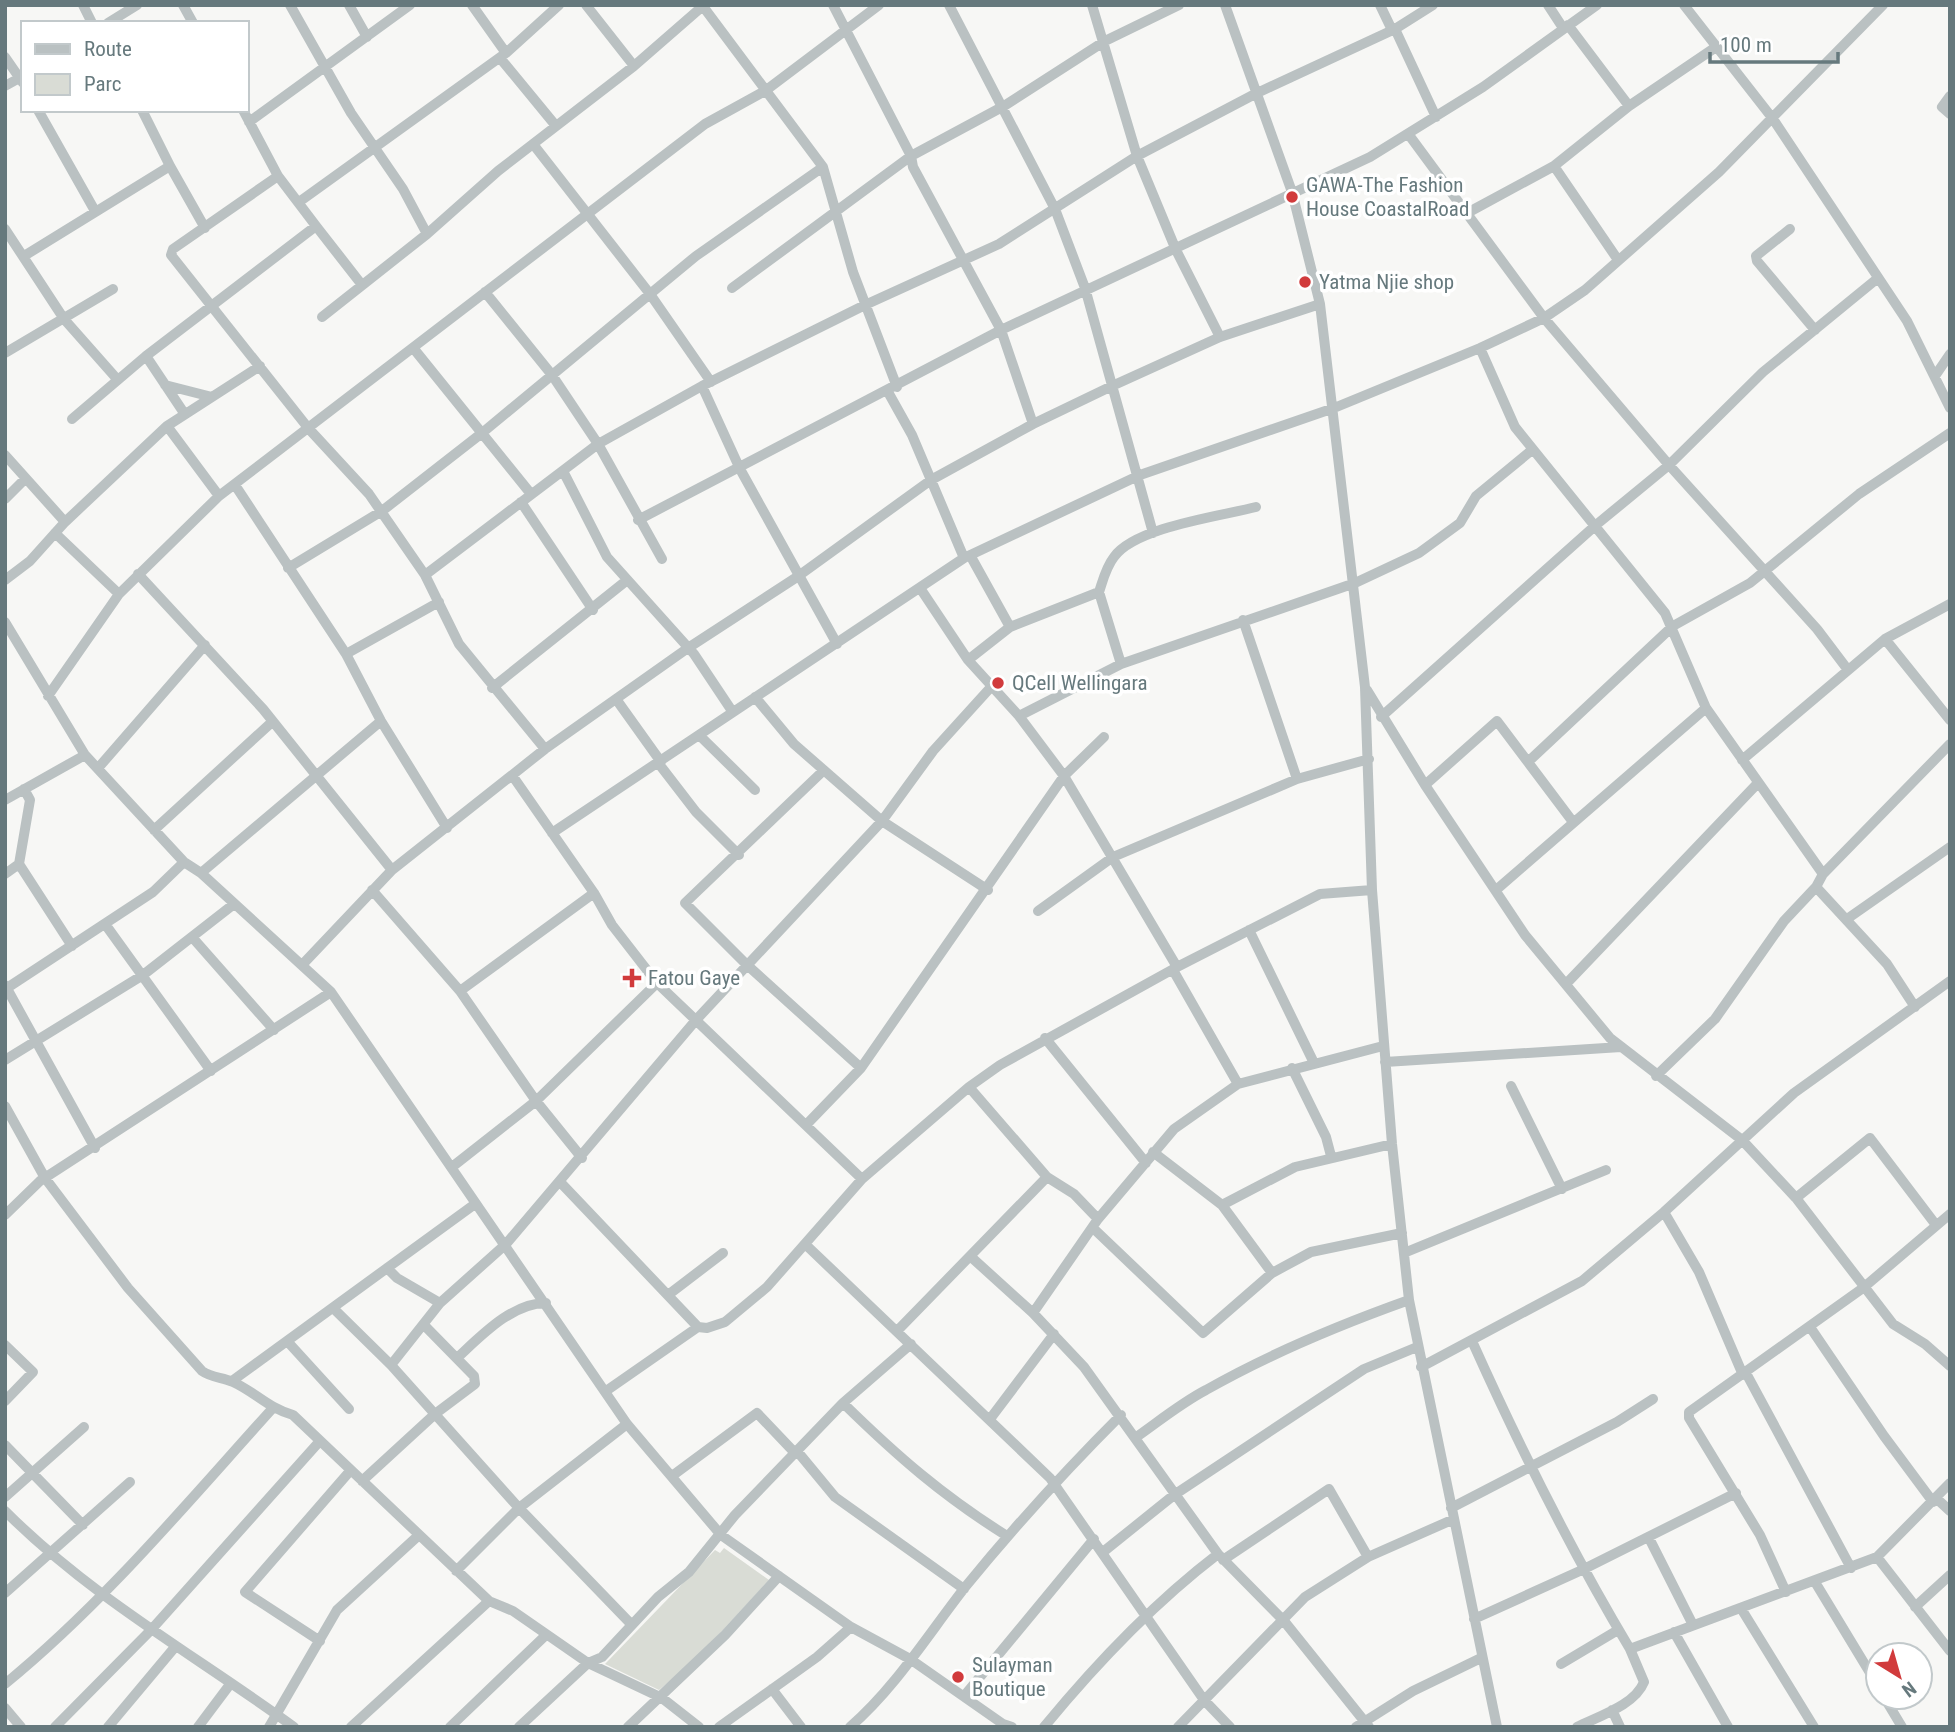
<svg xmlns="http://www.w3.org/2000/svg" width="1955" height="1732" viewBox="0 0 1955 1732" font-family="'Roboto Condensed',sans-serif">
	<rect width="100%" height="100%" fill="#f7f7f5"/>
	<!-- green -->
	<path fill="#d9dcd5" d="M724,1548L769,1580L697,1658L659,1690L605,1664L715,1550L720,1553Z"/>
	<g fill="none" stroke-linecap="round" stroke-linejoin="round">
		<!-- minor -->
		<path stroke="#bac1c2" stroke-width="10" d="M83,5L92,23
			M183,5L193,23
			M290,5L351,113L403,189L427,234
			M349,5L367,37
			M472,5L506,53
			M586,5L634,66
			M702,5L823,167L853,272L897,387
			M949,5L1055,209L1085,288L1153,533
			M1092,5L1137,156L1176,250L1220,337
			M1225,5L1292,192L1320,304L1365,687L1372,890L1392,1144L1409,1300L1497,1727
			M1380,5L1392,30
			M1548,5L1563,28
			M1684,5L1773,119L1907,321L1950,408
			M108,23L137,5
			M1568,25L1629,106
			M1395,29L1436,117
			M5,57L23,83
			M500,58L556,126
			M5,86L23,76
			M1950,96L1942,107L1950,114
			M38,110L95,211
			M243,110L278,176L316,226
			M249,122L410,5
			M1409,135L1544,318L1669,465L1817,629L1848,670
			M533,144L650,294L711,382
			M170,166L205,228
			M1554,166L1618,260
			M278,176L173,249L171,255L309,429L369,494L425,575L459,644L545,749
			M299,202L506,53L559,5
			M1469,212L1554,166L1629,106L1716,47
			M5,229L64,319L117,379
			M1790,229L1756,256L1757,261L1815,330
			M24,256L170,166L142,110
			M732,288L911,156L1004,106L1105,41L1179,5
			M485,292L552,375L598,444L662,559
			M322,317L427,234L498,171L634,66L704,5
			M1480,348L1515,427L1665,613L1706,708L1823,874
			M414,349L531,494
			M5,353L113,289
			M146,356L184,413
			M1935,376L1950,354
			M165,385L212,397
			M702,386L740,469L837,644
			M888,392L912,435L964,558
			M72,419L146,356L316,226L362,285
			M1033,424L1001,330L1370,157L1483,87L1597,5
			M167,426L219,496
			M5,455L65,522
			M563,471L607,557L694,654L732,711
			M235,485L346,654L381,721L447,828
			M5,499L25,479
			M521,502L593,610
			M638,520L1001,330L913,167L911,156L833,5
			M55,533L119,594
			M970,555L1010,627
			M288,568L382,511L482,433L696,256L823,167
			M138,574L263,709L392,870
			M425,575L598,444L702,386L865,305L999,244L1137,156L1255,94L1395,29L1433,5
			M5,580L30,561L65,522L167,426L260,366
			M920,588L968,660L1019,716L1064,776L1177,967
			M1099,592C1103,580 1106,567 1114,557C1135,527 1221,516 1256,507
			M1243,620L1297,779
			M5,622L85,755L184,862L201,873L331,992L627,1424L721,1535L851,1627L910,1659L1003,1724L1012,1727
			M1885,639L1950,720
			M346,654L439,602
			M968,660L1010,627L1099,592L1121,664
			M492,688L626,581
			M1367,690L1425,785L1525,935L1610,1038L1742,1140L1796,1198L1893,1324L1925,1344L1950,1366
			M48,696L119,594L219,496L705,124L765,91L879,5
			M755,697L794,744L882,821L988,890
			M616,699L661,762
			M1019,716L1121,664L1355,583L1419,553L1460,523L1476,496L1532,450
			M1381,717L1596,525L1669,465L1763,372L1878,278
			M699,735L755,790
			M1742,760L1885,639L1950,604
			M1529,761L1673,626L1750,583L1859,494L1950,433
			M659,764L696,812L739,855
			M99,767L205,645
			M823,771L685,903L746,964L861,1068
			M512,775L594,893L612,925L657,983L862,1179
			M1425,785L1497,721L1573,822
			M24,789L30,800L19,864L72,946
			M5,800L85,755
			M154,830L272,722
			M552,833L964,558L1140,475L1334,408L1480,348L1544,318L1585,290L1719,172L1883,5
			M201,873L381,721
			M5,874L19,864
			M1816,887L1887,964L1915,1007
			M372,890L460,991L536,1101L582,1158
			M1496,890L1706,708
			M1038,911L1113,857L1297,779L1369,759
			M1847,919L1950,847
			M105,924L211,1071
			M1249,930L1314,1063
			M192,937L274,1030
			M302,965L392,870L545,749L688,648L797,577L931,480L1033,424L1112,386L1220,337L1320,304
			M1173,970L1238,1084
			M1566,984L1757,784
			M5,985L95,1148
			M7,988L153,892L184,862
			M460,991L594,893
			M1045,1038L1146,1163
			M5,1060L143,975L234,904
			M1385,1062L1621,1047
			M1292,1068L1326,1137L1331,1156
			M1656,1076L1715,1019L1784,921L1816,887L1823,874L1950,744
			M1511,1086L1562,1189
			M969,1087L1047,1177L1074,1194L1098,1219
			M5,1106L45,1178L128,1288L202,1371C212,1378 222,1377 233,1382C255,1392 268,1408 293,1415L489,1601L513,1611L588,1663L662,1698L699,1727
			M807,1124L861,1068L1064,776L1104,737
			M1153,1152L1222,1205L1272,1273
			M452,1167L536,1101L657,983
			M561,1183L698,1327
			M1796,1198L1870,1138L1936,1225
			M1222,1205L1295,1167L1392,1144
			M1664,1212L1699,1272L1743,1375
			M5,1215L40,1181L331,992
			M1093,1228L1203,1333L1272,1273L1311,1252L1402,1233
			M805,1244L1050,1478L1204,1700L1230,1727
			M1404,1253L1606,1170
			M970,1256L1033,1313L1084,1367L1218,1554L1284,1621L1369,1727
			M387,1268L397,1278L440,1303
			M668,1295L723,1253
			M333,1308L391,1365L519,1508L631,1624
			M1033,1313L1098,1219L1174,1129L1238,1084L1383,1046
			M1810,1327L1884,1436L1933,1502
			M898,1330L1047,1177
			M287,1341L349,1409
			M1472,1341C1520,1448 1570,1549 1630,1649
			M5,1345L33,1372L5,1401
			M457,1358C482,1335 512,1303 546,1303
			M391,1365L440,1303L506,1244L696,1020L882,821L933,751L991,687
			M1421,1367L1582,1281L1664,1212L1794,1093L1950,981
			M1746,1373L1851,1568
			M232,1381L475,1204
			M606,1391L698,1327L707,1328L725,1322L767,1287L862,1179L969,1087L1000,1065L1177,967L1320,894L1372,890
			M843,1403C897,1456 943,1496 1007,1536
			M990,1419L1054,1334
			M1135,1438C1158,1422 1181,1403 1206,1390C1271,1353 1339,1325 1409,1300
			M5,1445L83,1525
			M797,1451L835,1497L964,1589
			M672,1476L757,1413L795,1453
			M362,1481L435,1414L475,1384L474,1376L424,1325
			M5,1497L84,1427
			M1936,1498L1950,1511
			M1451,1508L1617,1422L1653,1399
			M5,1511C92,1598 195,1655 294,1727
			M1649,1538L1693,1625
			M1103,1552L1174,1495L1364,1369L1417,1347
			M1877,1557L1950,1651
			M1223,1560L1329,1489L1368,1557
			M456,1571L519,1508L627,1424
			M1815,1582L1878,1686
			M1786,1592L1760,1535L1689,1418V1412L1863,1288L1950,1214
			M5,1593L130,1482
			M1915,1607L1950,1575
			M1742,1610L1814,1727
			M1474,1619L1582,1570L1736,1493
			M1674,1632L1728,1727
			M320,1641L245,1592L350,1471
			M1561,1664L1618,1630
			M5,1684C104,1603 187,1503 272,1409
			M772,1689L801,1727
			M965,1695L1094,1539
			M1884,1697L1902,1727
			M5,1708L21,1727
			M1612,1710L1620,1727
			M55,1727L151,1630L319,1442
			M108,1727L175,1647
			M198,1727L231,1683
			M269,1727L337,1610L419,1535
			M351,1727L489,1601
			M450,1727L546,1635
			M519,1727L588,1663L602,1657L658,1597L689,1572L735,1515L843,1403L911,1344
			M628,1727L725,1635L779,1576
			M719,1727L817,1657L851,1627
			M850,1727C896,1687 929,1633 966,1586C1015,1526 1066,1470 1121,1415
			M1044,1727C1095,1665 1154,1603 1218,1554
			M1178,1727L1305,1597L1368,1557L1454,1519
			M1356,1727L1413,1691L1481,1658
			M1577,1727C1599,1716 1635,1705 1644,1682L1630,1649L1877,1557L1950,1483"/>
	</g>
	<!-- markers -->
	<g fill="#d13b3c" stroke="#fff" stroke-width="2.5">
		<circle cx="1292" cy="197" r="7"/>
		<circle cx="1305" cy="282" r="7"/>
		<circle cx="998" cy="683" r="7"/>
		<path d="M628.5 967.5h7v7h7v7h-7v7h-7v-7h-7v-7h7z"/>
		<circle cx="958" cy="1677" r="7"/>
	</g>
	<g text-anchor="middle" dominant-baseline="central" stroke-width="7" stroke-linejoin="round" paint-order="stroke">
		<!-- poi labels -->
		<g font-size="21" fill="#66797d" stroke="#fff" text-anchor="start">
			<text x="1306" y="185">GAWA-The Fashion<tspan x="1306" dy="24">House CoastalRoad</tspan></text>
			<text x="1319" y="282">Yatma Njie shop</text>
			<text x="1012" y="683">QCell Wellingara</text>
			<text x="648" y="978">Fatou Gaye</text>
			<text x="972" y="1665">Sulayman<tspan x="972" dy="24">Boutique</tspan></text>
		</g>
	</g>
	<!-- border -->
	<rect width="1955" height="1732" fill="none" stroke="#66797d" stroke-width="14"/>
	<!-- legend -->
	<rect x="21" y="21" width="228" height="91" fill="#ffffff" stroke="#c2c9cb" stroke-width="2"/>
	<rect x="35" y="44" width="35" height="10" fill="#bac1c2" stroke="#c2c9cb" stroke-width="2"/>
	<text x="84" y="56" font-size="21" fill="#66797d">Route</text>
	<rect x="35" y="74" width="35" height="21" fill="#d9dcd5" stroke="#c2c9cb" stroke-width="2"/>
	<text x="84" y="91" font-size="21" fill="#66797d">Parc</text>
	<!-- north arrow -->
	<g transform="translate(1899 1676) rotate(143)"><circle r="33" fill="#ffffff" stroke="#c2c9cb" stroke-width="2"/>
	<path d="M0-5L12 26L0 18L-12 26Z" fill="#d13b3c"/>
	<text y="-10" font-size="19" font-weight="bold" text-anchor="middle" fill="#66797d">N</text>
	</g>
	<!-- scale -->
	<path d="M1710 52v10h128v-10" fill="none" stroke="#66797d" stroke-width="3.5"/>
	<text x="1720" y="52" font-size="21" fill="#66797d" stroke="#ffffff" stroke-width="5" paint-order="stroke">100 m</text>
</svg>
